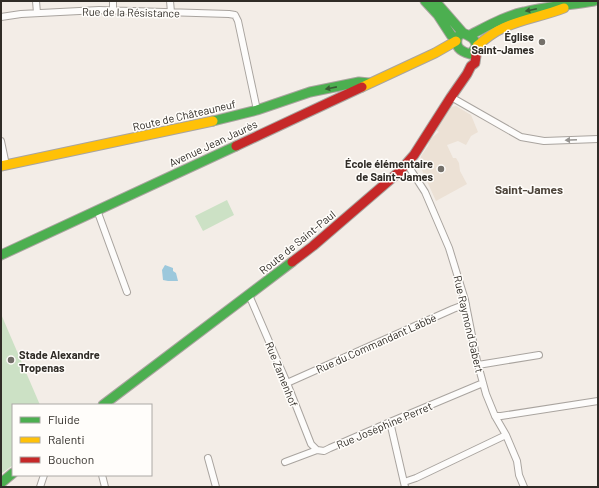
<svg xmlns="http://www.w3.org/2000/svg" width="599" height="488" viewBox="0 0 599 488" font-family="Barlow,sans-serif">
	<rect width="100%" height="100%" fill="#f3ede7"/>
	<!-- built -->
	<path fill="#ece1d5" d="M456,106L471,115L478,132L471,136L466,145L458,141L447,145L453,158H456L459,163L460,171L467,184L436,201L420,166L421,156L428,146L430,139L439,132L436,130L440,122L451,107Z"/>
	<!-- green -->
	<path fill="#cce1c5" d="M227,200L234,215L203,231L195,216Z
		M1,314L40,405H13V465L1,474Z"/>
	<!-- water -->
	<path fill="#9cc8dc" d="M165,265L173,268V271L176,273L178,281H168L163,280L162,270Z"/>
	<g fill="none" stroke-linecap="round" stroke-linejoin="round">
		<defs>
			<path id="street" d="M36,1L37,13
				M113,1V10
				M170,1L171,12
				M1,17L21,14L99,10L229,14L235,15L238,21L257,110
				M451,97L521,137L544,141L598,139
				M1,141L6,165
				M407,164L425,192L449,248L465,300L477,361L486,394L495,416L506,435L517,461L519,475L524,487
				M97,210L127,292
				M249,295L287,383L311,444L317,450
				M478,365L539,355
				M287,383L453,309L466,304
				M495,416H501L598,401
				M390,422L405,487
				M208,458L216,487
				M285,462L317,450L324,451L330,448L390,422L483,383
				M102,475L105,487
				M404,482L416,478L506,435
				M40,487L44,475"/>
			<path id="fast" d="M425,1L438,15L451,35L456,40
				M435,1L463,33
				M463,33C470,36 477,39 476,48L470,54C460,51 454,47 458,36Z
				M470,35C488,26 505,16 524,12C547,6 571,5 594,1
				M213,121L257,110L310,92L359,82L369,83
				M1,255L236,146
				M103,405L292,262
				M1,483L13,473"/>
			<path id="slow" d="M477,46C485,39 494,32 503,28C522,19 544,16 564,8
				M362,87L435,53L456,41
				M1,166L213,121"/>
			<path id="jam" d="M236,146L362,87
				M292,262L313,246L399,172L414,155L451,97L467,74L471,66L475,63L476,56L475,51"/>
		</defs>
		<!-- street casing -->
		<use href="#street" stroke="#a9a49f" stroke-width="8"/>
		<!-- fast casing -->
		<use href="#fast" stroke="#a9a49f" stroke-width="11"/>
		<!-- slow casing -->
		<use href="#slow" stroke="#a9a49f" stroke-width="11"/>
		<!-- jam casing -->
		<use href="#jam" stroke="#a9a49f" stroke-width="11"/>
		<!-- street -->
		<use href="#street" stroke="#fdfcfb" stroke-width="6"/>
		<!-- fast -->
		<use href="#fast" stroke="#4caf50" stroke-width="9"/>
		<!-- slow -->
		<use href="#slow" stroke="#ffc107" stroke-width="9"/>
		<!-- jam -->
		<use href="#jam" stroke="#c62828" stroke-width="9"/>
	</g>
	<!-- one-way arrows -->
	<defs><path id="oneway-solid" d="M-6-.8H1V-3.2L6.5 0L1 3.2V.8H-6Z"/></defs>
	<g fill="#3a5a35">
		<use href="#oneway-solid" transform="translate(531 10) rotate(168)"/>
		<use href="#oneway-solid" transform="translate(331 88) rotate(169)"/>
	</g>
	<use fill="#969491" href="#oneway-solid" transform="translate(571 140) rotate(178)"/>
	<!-- markers -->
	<g fill="#74706a" stroke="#fffdfa" stroke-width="1.5">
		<circle cx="542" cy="42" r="4"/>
		<circle cx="441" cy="169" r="4"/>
		<circle cx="11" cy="360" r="4"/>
	</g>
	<g text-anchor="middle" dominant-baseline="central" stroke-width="3" stroke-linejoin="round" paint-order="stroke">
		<!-- street labels -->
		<g font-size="11" fill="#302c27" stroke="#fffdfa">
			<text transform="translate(131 12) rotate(1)">Rue de la Résistance</text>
			<text transform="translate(184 115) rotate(-13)">Route de Châteauneuf</text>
			<text transform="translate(213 143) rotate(-25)">Avenue Jean Jaurès</text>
			<text transform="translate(297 242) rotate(-39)">Route de Saint-Paul</text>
			<text transform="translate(469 324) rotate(77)">Rue Raymond Gabert</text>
			<text transform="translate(376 343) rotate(-24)">Rue du Commandant Labbé</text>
			<text transform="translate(282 374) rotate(68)">Rue Zamenhof</text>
			<text transform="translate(384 425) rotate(-23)">Rue Joséphine Perret</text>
		</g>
		<!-- poi labels -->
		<g font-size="11" font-weight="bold" fill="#302c27" stroke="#fffdfa" text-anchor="end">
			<text x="534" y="36">Église<tspan x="534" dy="13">Saint-James</tspan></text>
			<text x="433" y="163">École élémentaire<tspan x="433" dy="13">de Saint-James</tspan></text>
			<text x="19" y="354" text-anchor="start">Stade Alexandre<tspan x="19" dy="13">Tropenas</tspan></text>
		</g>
		<!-- neighbourhood labels -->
		<g font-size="12" font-weight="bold" fill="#4d443a" stroke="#fffdfa">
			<text x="529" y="189">Saint-James</text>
		</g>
	</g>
	<!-- border -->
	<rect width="599" height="488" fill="none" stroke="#302c27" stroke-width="4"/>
	<!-- legend -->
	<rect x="12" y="404" width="140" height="72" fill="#fffdfa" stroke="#aca9a6"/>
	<rect x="20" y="417" width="20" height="6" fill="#4caf50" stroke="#aca9a6"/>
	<text x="48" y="424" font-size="12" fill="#302c27">Fluide</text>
	<rect x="20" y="437" width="20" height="6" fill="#ffc107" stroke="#aca9a6"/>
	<text x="48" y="444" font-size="12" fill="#302c27">Ralenti</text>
	<rect x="20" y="457" width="20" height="6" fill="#c62828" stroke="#aca9a6"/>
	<text x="48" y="464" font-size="12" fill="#302c27">Bouchon</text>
</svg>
